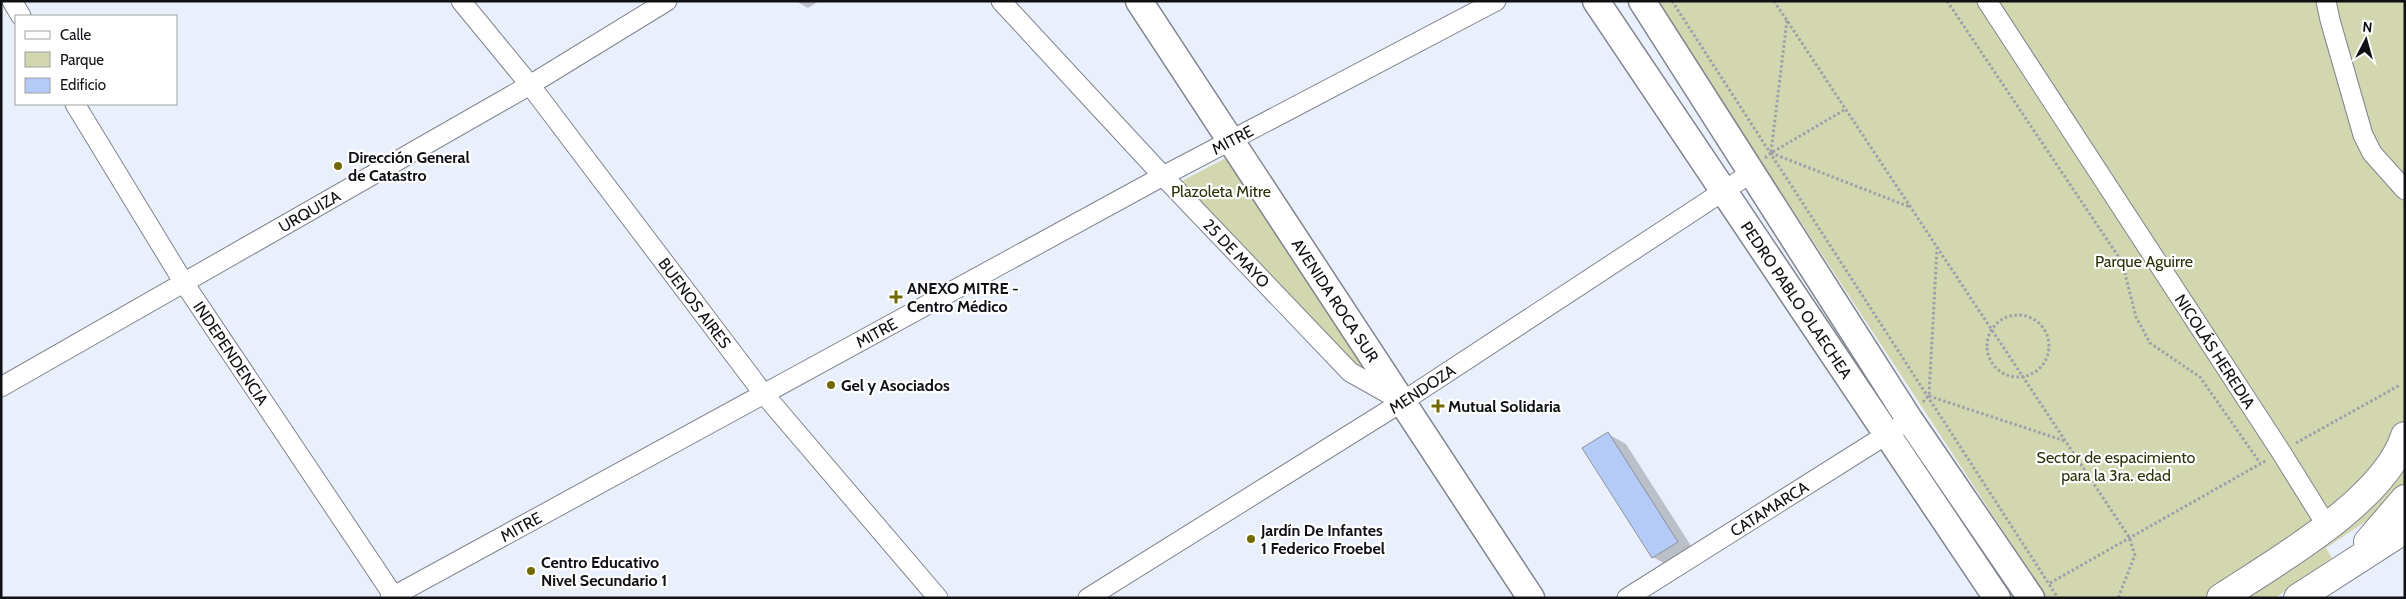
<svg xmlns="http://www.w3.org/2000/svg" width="2406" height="599" viewBox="0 0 2406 599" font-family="Cabin,sans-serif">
	<rect width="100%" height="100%" fill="#eaf0fb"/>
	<!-- green -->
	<path fill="#d3d7b0" d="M1656,1H2405V495L2326,548L2332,558L2275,598H2047Z
		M1228,157L1374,376L1343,354L1178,183Z"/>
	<!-- shadow -->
	<path fill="#0003" d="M796,1H819L808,8Z
		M1608,434L1626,444L1695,552L1671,567L1653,557Z"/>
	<!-- building -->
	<path fill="#b4cbf8" stroke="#8c919b" d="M1608,432L1678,542L1652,558L1582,448Z"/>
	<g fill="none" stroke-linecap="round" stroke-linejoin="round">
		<defs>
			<g id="street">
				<path d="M12,1L21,16"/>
				<path id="s1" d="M461,1L530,85L763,393L938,598"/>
				<path id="s2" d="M1001,1L1163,176L1350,372L1398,399"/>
				<path id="s3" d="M1987,1L2281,452L2327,526"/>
				<path d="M2326,1L2330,20L2363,135L2372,153L2405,190"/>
				<path id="s4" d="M75,104L184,283L395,598"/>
				<path id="s5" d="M1,387L530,85L667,1"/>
				<path id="s6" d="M390,598L1163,176L1496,1"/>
				<path id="s7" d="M1088,598L1402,402L1751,173"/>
				<path id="s8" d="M1627,598L1897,428"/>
			</g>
			<g id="secondary">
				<path id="s9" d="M1139,1L1531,598"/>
				<path id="s10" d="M1596,1L1997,598"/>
				<path d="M1642,1L1909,419L2031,598"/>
			</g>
			<path id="highway" d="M2368,542L2405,499
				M2221,598C2277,561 2384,501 2405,436
				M2298,598L2405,529"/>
		</defs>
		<!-- street casing -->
		<use href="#street" stroke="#7f848e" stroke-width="21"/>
		<!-- secondary casing -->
		<use href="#secondary" stroke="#7f848e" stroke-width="29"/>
		<!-- highway casing -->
		<use href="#highway" stroke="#7f848e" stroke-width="30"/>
		<!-- path -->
		<path stroke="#9ca0a9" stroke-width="3" stroke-dasharray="2.5 2.5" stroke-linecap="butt" d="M1672,1L2058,598
			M1774,1L2129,537L2135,555L2118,598
			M1947,1L2122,262L2136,317L2150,343L2200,377L2260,463
			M1771,152L1787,20
			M1771,153L1910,207
			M1765,158L1771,153L1846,109
			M1987 346a31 31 0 1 1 62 0a31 31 0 1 1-62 0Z
			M1929,396L2065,441
			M1923,402L1929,395L1937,248
			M2296,443L2400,385
			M2050,583L2267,460"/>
		<!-- street -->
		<use href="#street" stroke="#fff" stroke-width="19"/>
		<!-- secondary -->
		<use href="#secondary" stroke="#fff" stroke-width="26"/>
		<!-- highway -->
		<use href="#highway" stroke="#fff" stroke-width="28"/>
	</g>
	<!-- markers -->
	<g fill="#736901" stroke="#fff" stroke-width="2">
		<circle cx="338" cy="166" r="5"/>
		<path d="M893.5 289.5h5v5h5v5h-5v5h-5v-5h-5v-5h5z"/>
		<circle cx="831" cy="385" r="5"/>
		<path d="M1435.5 398.5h5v5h5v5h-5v5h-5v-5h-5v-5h5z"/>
		<circle cx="1251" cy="539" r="5"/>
		<circle cx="531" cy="571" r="5"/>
	</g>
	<g text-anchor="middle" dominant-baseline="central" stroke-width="4.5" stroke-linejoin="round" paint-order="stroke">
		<!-- street labels -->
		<g font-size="16" fill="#0f1115" stroke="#fff">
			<text stroke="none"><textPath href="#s6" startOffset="959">MITRE</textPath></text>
			<text stroke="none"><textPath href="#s5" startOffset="355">URQUIZA</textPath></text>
			<text stroke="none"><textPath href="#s2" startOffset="345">25 DE MAYO</textPath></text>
			<text stroke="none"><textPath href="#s9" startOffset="358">AVENIDA ROCA SUR</textPath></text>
			<text stroke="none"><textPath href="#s10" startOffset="360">PEDRO PABLO OLAECHEA</textPath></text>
			<text stroke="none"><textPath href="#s1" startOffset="382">BUENOS AIRES</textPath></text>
			<text stroke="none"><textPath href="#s6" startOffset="554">MITRE</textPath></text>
			<text stroke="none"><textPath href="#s3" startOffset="418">NICOLÁS HEREDIA</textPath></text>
			<text stroke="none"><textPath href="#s4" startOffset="294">INDEPENDENCIA</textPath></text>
			<text stroke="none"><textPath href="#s7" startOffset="394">MENDOZA</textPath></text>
			<text stroke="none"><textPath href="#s8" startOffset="168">CATAMARCA</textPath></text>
			<text stroke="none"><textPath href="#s6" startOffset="149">MITRE</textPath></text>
		</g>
		<!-- poi labels -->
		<g font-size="16" font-weight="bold" fill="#0f1115" stroke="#fff" text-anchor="start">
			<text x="348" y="157">Dirección General<tspan x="348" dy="18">de Catastro</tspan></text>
			<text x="907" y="288">ANEXO MITRE -<tspan x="907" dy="18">Centro Médico</tspan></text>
			<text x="841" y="385">Gel y Asociados</text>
			<text x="1448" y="406">Mutual Solidaria</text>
			<text x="1261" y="530">Jardín De Infantes<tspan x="1261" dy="18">1 Federico Froebel</tspan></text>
			<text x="541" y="562">Centro Educativo<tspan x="541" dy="18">Nivel Secundario 1</tspan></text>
		</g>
		<!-- park labels -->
		<g font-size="16" fill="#2e3108" stroke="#fff">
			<text x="1221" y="191">Plazoleta Mitre</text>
			<text x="2144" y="261">Parque Aguirre</text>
			<text x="2116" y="457">Sector de espacimiento<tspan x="2116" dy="18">para la 3ra. edad</tspan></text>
		</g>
	</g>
	<!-- border -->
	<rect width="2406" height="599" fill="none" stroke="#0f1115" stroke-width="5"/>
	<!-- legend -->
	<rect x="15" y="15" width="162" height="90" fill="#ffffff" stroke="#9fa0a1"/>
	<rect x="25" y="31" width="25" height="8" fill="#ffffff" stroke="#9fa0a1"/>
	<text x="60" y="40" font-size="15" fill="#0f1115">Calle</text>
	<rect x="25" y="52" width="25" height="15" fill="#d3d7b0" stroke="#9fa0a1"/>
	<text x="60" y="65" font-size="15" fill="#0f1115">Parque</text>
	<rect x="25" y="78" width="25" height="15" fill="#b4cbf8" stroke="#9fa0a1"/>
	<text x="60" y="90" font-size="15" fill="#0f1115">Edificio</text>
	<!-- north arrow -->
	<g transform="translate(2366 40) rotate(6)" stroke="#ffffff" stroke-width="4" paint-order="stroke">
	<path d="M0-4L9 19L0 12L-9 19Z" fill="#0f1115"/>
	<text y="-8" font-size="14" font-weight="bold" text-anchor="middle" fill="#0f1115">N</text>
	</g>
</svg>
